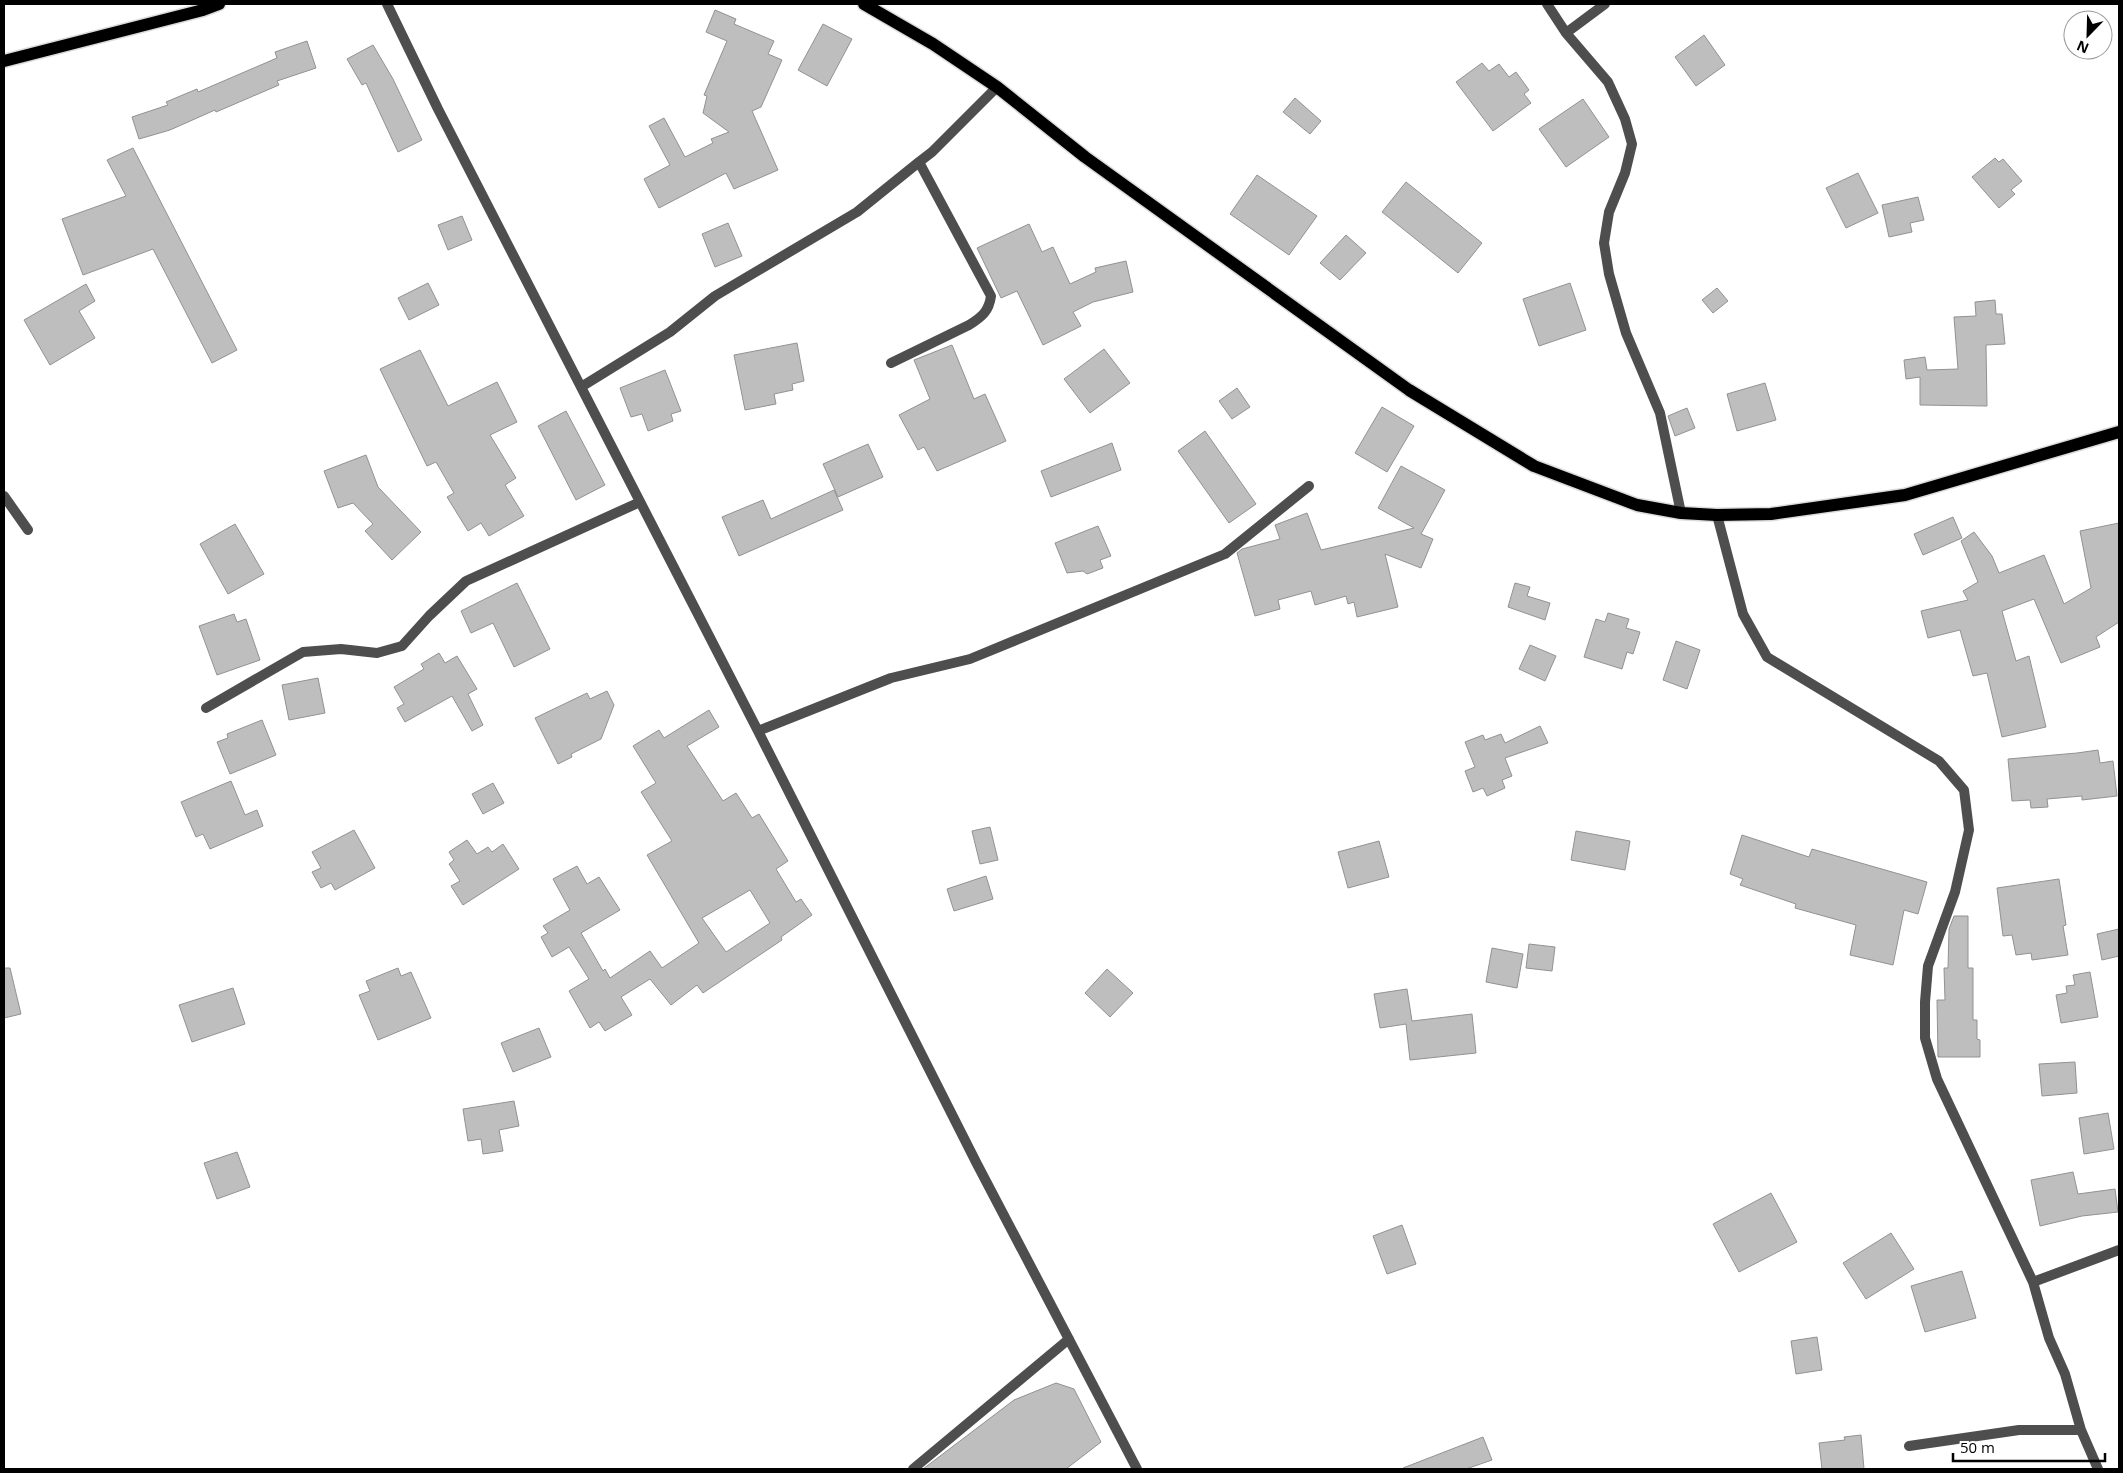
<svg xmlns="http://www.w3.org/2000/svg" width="2123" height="1473" viewBox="0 0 2123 1473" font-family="'Open Sans',sans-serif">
	<rect width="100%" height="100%" fill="#fff"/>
	<!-- building -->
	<path fill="#bebebe" stroke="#929292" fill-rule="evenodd" d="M715,10L736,19L734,24L774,41L768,54L782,60L761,107L752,111L778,170L734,189L726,173L659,208L644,179L670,165L649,126L664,118L685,157L713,143L711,139L729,132L703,113L707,96L704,95L727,41L706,32Z
		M823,24L852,39L827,86L798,70Z
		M1704,35L1725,65L1696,86L1675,57Z
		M307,41L316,68L277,81L279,85L216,112L215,110L170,130L139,139L132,117L168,105L166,102L197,89L198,92L277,58L275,52Z
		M373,45L393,79L422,140L398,152L366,83L362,85L347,59Z
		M1482,63L1489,71L1499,64L1509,77L1516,72L1529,90L1524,94L1531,103L1493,131L1456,82Z
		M1295,98L1321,121L1310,134L1283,112Z
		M1583,99L1609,137L1566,167L1539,129Z
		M133,148L237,350L212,363L153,249L83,275L62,219L126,196L107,160Z
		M1995,158L1999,162L2003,159L2022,181L2011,190L2015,194L1999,208L1972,177Z
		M1858,173L1878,213L1846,228L1826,188Z
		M1257,175L1317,216L1289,255L1230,214Z
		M1406,182L1482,243L1458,273L1382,212Z
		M1918,197L1924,220L1910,223L1912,232L1889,237L1882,205Z
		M462,216L472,240L448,250L438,225Z
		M728,223L742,256L715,267L702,234Z
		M1029,224L1042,252L1053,247L1070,284L1096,272L1095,268L1126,261L1133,292L1093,302L1073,312L1081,326L1043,345L1017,291L1001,298L977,248Z
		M1346,235L1366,253L1340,280L1320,263Z
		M428,283L439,305L409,320L398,298Z
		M1570,283L1586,330L1539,346L1523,299Z
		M86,284L95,301L79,311L95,338L50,365L24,320Z
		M1717,288L1728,301L1713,313L1702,300Z
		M1995,300L1996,314H2002L2005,344L1986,345L1987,406L1920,405V377L1906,379L1904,360L1925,357L1927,370L1958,369L1954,317L1976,316L1975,302Z
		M797,343L804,381L792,384L793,390L774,394L776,404L745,410L734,355Z
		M952,345L974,399L985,394L1006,441L937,471L924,447L918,450L899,415L930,399L914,360Z
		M1104,349L1130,383L1090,413L1064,379Z
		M420,350L448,406L497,382L517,422L490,435L516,478L505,485L524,516L489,536L481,523L468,531L447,497L454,493L436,462L427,466L380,369Z
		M665,370L681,411L671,414L673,421L648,431L642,414L631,417L620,388Z
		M1765,383L1776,420L1737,431L1727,394Z
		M1237,388L1250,407L1232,419L1219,401Z
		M1382,407L1414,426L1387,472L1355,453Z
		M1687,408L1695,428L1675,436L1668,416Z
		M566,411L605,485L576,500L538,426Z
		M1205,431L1256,504L1229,523L1178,451Z
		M1112,443L1121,470L1051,497L1041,471Z
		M868,444L883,477L838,497L823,464Z
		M366,455L378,487L421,532L392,560L365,531L373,524L353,503L338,508L324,471Z
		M1401,466L1445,490L1421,534L1433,539L1421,568L1385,554L1398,607L1357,617L1354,602L1348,604L1346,596L1315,605L1311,591L1278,600L1280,609L1255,616L1237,553L1242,549L1280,539L1275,525L1307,513L1321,550L1414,528L1378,508Z
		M834,490L843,510L739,556L722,517L763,500L771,519Z
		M1953,517L1962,538L1923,555L1914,534Z
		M2119,523V622L2096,637L2100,647L2061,663L2034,599L2002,611L2016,661L2029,656L2046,727L2002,737L1987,673L1973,676L1960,630L1928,638L1921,611L1968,600L1963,591L1978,582L1961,541L1974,532L1992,556L1999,573L2044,555L2064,604L2091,588L2080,531Z
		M235,524L264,574L228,594L200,544Z
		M1098,526L1111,556L1100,560L1103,568L1087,574L1083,571L1067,573L1055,543Z
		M517,583L550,649L514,667L493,623L471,633L461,611Z
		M1515,583L1530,587L1527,596L1550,603L1545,620L1508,607Z
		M1608,613L1629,619L1626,628L1640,632L1633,654L1627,652L1622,669L1584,657L1596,619L1605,622Z
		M234,614L237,622L246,619L260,660L217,675L199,626Z
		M1676,641L1700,650L1687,689L1663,680Z
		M1530,645L1556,656L1545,681L1519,669Z
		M439,653L445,663L457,656L477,689L468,694L483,725L472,731L452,696L405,722L397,708L404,704L394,687L424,669L421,664Z
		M318,678L325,713L289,720L282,685Z
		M607,691L614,705L601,739L571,754L572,757L558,764L535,718L587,693L590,699Z
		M709,710L719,727L687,746L723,801L736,793L752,818L759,814L788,861L776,869L796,902L801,899L812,915L781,937L782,940L703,993L697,985L671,1005L650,979L621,997L632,1015L605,1031L599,1022L590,1028L569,991L589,979L569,947L552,957L541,937L548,933L543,926L570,910L553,879L577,866L587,884L599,877L620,910L581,933L603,971L605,969L610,978L650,951L662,968L699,943L647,855L672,841L641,792L656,783L633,746L659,730L664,738ZM750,890L770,923L726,952L702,918Z
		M262,720L276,755L230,774L217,742L228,738L227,734Z
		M1540,726L1548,743L1505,758L1512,776L1502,780L1505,788L1487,796L1483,788L1473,792L1465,771L1475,767L1465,742L1483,735L1485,740L1501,734L1505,743Z
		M2098,750L2100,763L2113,761L2117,796L2082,800V796L2047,799L2048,807L2031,808L2030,800L2012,801L2008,759L2077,753Z
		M231,781L245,815L257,810L263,826L210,849L203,834L196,837L181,802Z
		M493,783L504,803L483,814L472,794Z
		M990,827L998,860L980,864L972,831Z
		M354,830L375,868L335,890L331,883L321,888L312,872L321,868L312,852Z
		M1576,831L1630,841L1625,870L1571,860Z
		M1742,835L1809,857L1812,849L1927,882L1918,914L1904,910L1893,965L1850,955L1856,925L1795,908L1796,904L1740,885L1743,879L1730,874Z
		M467,840L477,854L488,847L492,852L503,844L519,869L463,905L451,886L460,881L449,864L454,860L449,852Z
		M1379,841L1389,877L1348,888L1338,852Z
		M986,876L993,899L954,911L947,889Z
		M2059,879L2066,925L2063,926L2068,955L2032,960L2031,953L2016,955L2012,935L2003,936L1997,888Z
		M1954,916H1968V968H1973V1020H1977V1039L1980,1040V1057H1938L1937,1000H1945L1944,968H1948L1949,929Z
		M2119,929V956L2102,960L2097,934Z
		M1529,944L1555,947L1552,971L1526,968Z
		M1492,948L1523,954L1517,988L1486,982Z
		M4,968H10L21,1014L4,1018Z
		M398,968L401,976L411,972L431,1018L378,1040L359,995L370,991L366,981Z
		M1107,969L1133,993L1110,1017L1085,993Z
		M2090,972L2098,1017L2061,1023L2056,995L2067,993L2066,986L2075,985L2073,975Z
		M233,988L245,1024L192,1042L179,1005Z
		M1407,989L1412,1021L1472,1014L1476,1053L1410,1060L1406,1024L1380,1028L1374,994Z
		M539,1028L551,1057L513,1072L501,1043Z
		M2075,1062L2077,1093L2042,1096L2039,1064Z
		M514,1101L519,1126L499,1130L503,1151L483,1154L481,1139L468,1141L463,1109Z
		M2108,1113L2114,1149L2084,1154L2079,1118Z
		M237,1152L250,1187L217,1199L204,1163Z
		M2073,1172L2078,1194L2115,1189L2118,1212L2082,1216L2040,1226L2031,1180Z
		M1771,1193L1797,1242L1739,1272L1713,1224Z
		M1402,1225L1416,1264L1387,1274L1373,1236Z
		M1891,1233L1914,1269L1866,1299L1843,1263Z
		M1962,1271L1976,1318L1925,1332L1911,1286Z
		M1817,1337L1822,1370L1796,1374L1791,1341Z
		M1056,1383L1074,1389L1101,1442L1066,1469H923L1014,1400Z
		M1861,1435L1864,1469H1822L1819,1443L1845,1440L1844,1437Z
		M1483,1437L1492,1460L1466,1469H1403V1468Z"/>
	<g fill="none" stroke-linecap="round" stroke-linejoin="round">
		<defs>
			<path id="primary" d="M864,4L933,44L997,87L1085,157L1409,390L1534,466L1637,505L1681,513L1717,515L1771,514L1905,495L2119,432
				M4,61L203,10L219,4"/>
		</defs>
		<!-- primary casing -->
		<use href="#primary" stroke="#dbdbdb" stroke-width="15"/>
		<!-- street -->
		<path stroke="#4e4e4e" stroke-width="10" d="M387,4L438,109L758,731L977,1164L1137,1469
			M1547,4L1566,33L1608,82L1625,119L1632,144L1625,173L1609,212L1604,243L1609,274L1626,333L1660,413L1681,513
			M1566,33L1605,4
			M891,363L969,325C982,317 989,311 991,296L919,162L932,152L997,87
			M581,387L670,332L715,296L857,212L919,162
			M4,496L28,530
			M1717,515L1743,614L1767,657L1939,761L1964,790L1969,830L1955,892L1928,966L1925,1002V1038L1937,1079L2033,1282L2049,1338L2065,1374L2081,1430L2098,1469
			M206,708L303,652L341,649L377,653L402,646L429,616L466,581L640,502
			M758,731L891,678L970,659L1225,554L1309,486
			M2033,1282L2119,1250
			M1909,1446L2019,1430H2081
			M913,1469L1069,1339"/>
		<!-- primary -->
		<use href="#primary" stroke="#000" stroke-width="12"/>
	</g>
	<!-- border -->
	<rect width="2123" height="1473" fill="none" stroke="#000000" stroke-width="10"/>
	<!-- north arrow -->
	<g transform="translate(2088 35) rotate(203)"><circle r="24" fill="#ffffff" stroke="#999999"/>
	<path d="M0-4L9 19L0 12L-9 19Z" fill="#000000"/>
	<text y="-8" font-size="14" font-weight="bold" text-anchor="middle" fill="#000000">N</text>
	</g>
	<!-- scale -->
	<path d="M1953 1453v8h152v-8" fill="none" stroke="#000000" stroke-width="2.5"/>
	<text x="1960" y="1453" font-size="15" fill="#000000" stroke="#ffffff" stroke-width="4" paint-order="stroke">50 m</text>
</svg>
